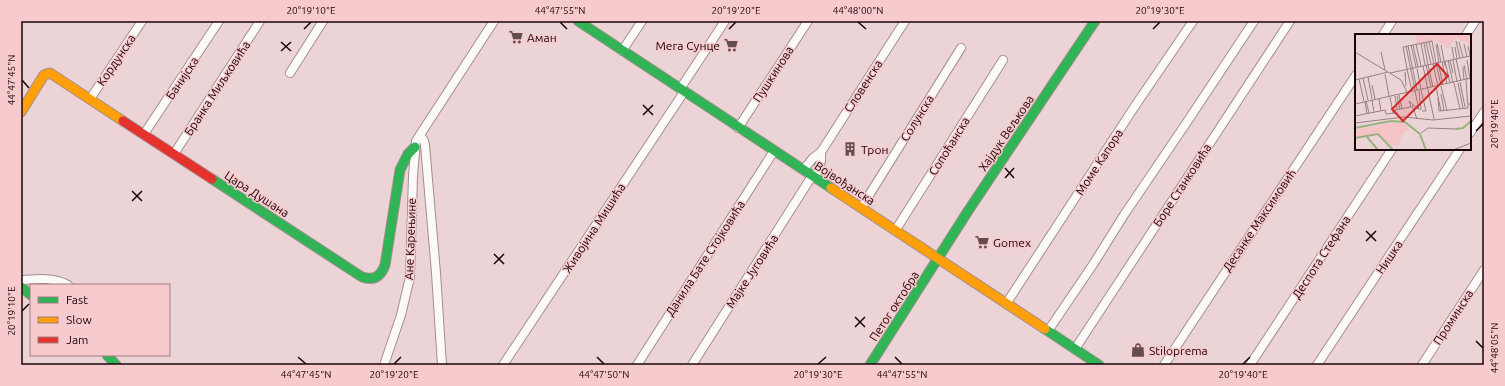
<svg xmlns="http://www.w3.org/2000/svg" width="1505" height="386" viewBox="0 0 1505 386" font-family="Ubuntu,sans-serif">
	<rect width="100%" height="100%" fill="#ecd4d6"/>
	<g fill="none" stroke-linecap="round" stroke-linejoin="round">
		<defs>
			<path id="street" d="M1383,35L1392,21
				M1466,35L1475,21
				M622,51L642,21
				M290,73L323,21
				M680,89L725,21
				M90,99L142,21
				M738,128L808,21
				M1470,133L1484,112
				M144,134L219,21
				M420,135L424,141L425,145L436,273L442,365
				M174,154L260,21
				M803,170L813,158L821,152L905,21
				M815,178L821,161V152
				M861,208L961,48
				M895,231L1003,60
				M21,280C38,279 53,277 68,285
				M1006,304L1135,106L1193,21
				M1048,331L1094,263L1124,215L1187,122L1254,21
				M1075,349L1290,21
				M384,365L401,315L410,277L413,176L416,141L494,21
				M503,365L684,92
				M637,365L774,151
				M692,365L812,176
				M1164,365L1356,75
				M1250,365L1392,149
				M1317,365L1460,149
				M1422,365L1484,270"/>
			<path id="fast" d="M578,21L831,188
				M212,179L362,277C374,281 381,276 385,265L400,170L408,154L415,147
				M21,287L31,295
				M1045,329L1099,365
				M107,355L116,365
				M870,365L968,211L1095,21"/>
			<path id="slow" d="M21,112L44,75L50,73L123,121
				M831,188L1045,329"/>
			<path id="jam" d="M123,121L212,179"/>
		</defs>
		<!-- street casing -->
		<use href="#street" stroke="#a48e90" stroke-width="10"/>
		<!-- fast casing -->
		<use href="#fast" stroke="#a48e90" stroke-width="11"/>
		<!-- slow casing -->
		<use href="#slow" stroke="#a48e90" stroke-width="11"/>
		<!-- jam casing -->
		<use href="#jam" stroke="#a48e90" stroke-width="11"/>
		<!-- street -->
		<use href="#street" stroke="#fcf9f9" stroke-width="8"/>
		<!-- fast -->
		<use href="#fast" stroke="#30b455" stroke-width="9"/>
		<!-- slow -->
		<use href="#slow" stroke="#ff9f0a" stroke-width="9"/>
		<!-- jam -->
		<use href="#jam" stroke="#e5322d" stroke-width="9"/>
	</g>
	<!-- ticks -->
	<path fill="none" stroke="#1b0407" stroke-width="1.5" d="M560,22L567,29M858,22L866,29M304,29L311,22M729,29L736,22M1153,29L1160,22M281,42L291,51M281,51L291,42M22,80L29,88M643,105L653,115M643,115L653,105M1476,131L1483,124M1005,168L1014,178M1005,178L1014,168M132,191L142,201M132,201L142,191M1366,231L1376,241M1366,241L1376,231M494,254L504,264M494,264L504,254M22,311L29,304M855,317L865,327M855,327L865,317M1476,341L1483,348M298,357L306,364M597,357L604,364M895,357L902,364M394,364L401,357M818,364L826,357M1243,364L1250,357"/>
	<!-- icons -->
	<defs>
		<symbol id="supermarket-bare" viewBox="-9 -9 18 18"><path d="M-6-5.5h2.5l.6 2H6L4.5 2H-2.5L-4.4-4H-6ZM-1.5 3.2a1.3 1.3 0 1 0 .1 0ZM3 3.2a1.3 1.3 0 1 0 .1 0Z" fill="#644d4f" stroke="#f7cacd" stroke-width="2.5" paint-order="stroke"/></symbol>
		<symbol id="building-bare" viewBox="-9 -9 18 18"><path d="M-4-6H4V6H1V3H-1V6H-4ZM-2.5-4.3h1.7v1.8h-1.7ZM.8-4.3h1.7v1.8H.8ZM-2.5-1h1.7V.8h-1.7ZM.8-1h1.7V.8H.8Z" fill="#644d4f" stroke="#f7cacd" stroke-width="2.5" paint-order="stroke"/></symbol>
		<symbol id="shop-bare" viewBox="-9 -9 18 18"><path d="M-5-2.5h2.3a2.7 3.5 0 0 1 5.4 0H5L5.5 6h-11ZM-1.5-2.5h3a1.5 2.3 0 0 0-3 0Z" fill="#644d4f" stroke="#f7cacd" stroke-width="2.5" paint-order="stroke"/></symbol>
	</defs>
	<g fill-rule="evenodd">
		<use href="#supermarket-bare" x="506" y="27" width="20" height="20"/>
		<use href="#supermarket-bare" x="721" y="35" width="20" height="20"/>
		<use href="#building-bare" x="840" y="139" width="20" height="20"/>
		<use href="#supermarket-bare" x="972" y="232" width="20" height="20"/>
		<use href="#shop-bare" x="1128" y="340" width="20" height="20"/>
	</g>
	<g text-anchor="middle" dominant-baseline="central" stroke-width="3" stroke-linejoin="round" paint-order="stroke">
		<!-- poi labels -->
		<g font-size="12" fill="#1b0407" stroke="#f7cacd" text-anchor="start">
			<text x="527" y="37">Аман</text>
			<text x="720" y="45" text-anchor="end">Мега Сунце</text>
			<text x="861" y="149">Трон</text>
			<text x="993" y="242">Gomex</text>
			<text x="1149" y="350">Stiloprema</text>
		</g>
		<!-- street labels -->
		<g font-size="12" fill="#1b0407" stroke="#f7cacd">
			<text transform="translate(116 60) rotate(-56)">Кордунска</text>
			<text transform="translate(773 74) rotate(-57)">Пушкинова</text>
			<text transform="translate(182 78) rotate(-56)">Банијска</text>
			<text transform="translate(863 86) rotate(-57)">Словенска</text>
			<text transform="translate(217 88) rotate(-57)">Бранка Миљковића</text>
			<text transform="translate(917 118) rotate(-58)">Солунска</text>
			<text transform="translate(1006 133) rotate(-56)">Хајдук Вељкова</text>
			<text transform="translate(949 146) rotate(-58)">Сопоћанска</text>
			<text transform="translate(1099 162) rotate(-57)">Моме Капора</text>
			<text transform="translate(845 183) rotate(33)">Војвођанска</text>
			<text transform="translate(1182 185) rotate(-57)">Боре Станковића</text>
			<text transform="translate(257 194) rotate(33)">Цара Душана</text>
			<text transform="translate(1259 220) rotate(-56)">Десанке Максимовић</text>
			<text transform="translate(594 228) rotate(-57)">Живојина Мишића</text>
			<text transform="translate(410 239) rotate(-88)">Ане Карењине</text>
			<text transform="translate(1321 257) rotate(-57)">Деспота Стефана</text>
			<text transform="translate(1389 257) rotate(-56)">Нишка</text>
			<text transform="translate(705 258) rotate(-57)">Данила Бате Стојковића</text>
			<text transform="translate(752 271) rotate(-57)">Мајке Југовића</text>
			<text transform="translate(894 306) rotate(-57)">Петог октобра</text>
			<text transform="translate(1453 317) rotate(-57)">Проминска</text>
		</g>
	</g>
	<!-- overview -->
	<g transform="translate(1355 34)">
		<rect width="116" height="116" fill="#ecd4d6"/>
		<path d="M60,0H69L80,7L62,10ZM71,0H116V12L101,4L93,14ZM41,88L52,90L53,96L49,97L43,111L36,112L23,99L0,104V96Z" fill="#f5c2c6"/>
		<path fill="none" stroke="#99b280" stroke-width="2" d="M0,94L36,87L50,88L65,100L71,116M101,95L108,94L116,87M12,103L23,116M0,104L23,100L38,116"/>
		<path fill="none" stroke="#988183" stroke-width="1" d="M77,7L81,29M101,7L105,24M71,8L76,30M74,8L79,30M104,8L108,23M66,9L70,31M69,9L73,31M82,9L86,28M61,10L66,32M109,10L112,23M56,11L61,33M58,11L63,33M81,11L84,28M86,11L90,32M51,12L60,56M53,12L62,56M113,12L116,26M97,13L99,25M100,13L102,25M0,18L46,46L52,58M26,18L30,36M101,25L106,47M93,26L98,49M95,26L98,39M98,26L102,48M112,26L115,45M90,27L95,49M83,28L88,51M87,28L92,50M81,29L86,51M78,30L83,52M71,31L76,53M73,31L78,53M109,31L112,46M68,32L79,85M108,33L109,46M52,35L48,13L77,7M52,35L57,57M62,35L66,55M50,38L51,52M35,39L115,22M30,40L34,62M13,43L17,65M8,44L13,66M4,45L9,67M0,46L33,38M105,48L110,73M99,49L105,75M103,49L108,74M17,51L20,65M86,52L92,77M81,53L86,77M66,56L71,77H67M60,57L64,76M64,57L66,76M86,60L89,77M44,61L47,75M40,62L42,75M42,62L45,75M35,63L38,79M83,64L84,77L113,74L111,46M24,65L26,77M17,66L19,78M11,67L14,79M54,67L63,75M10,68L12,80M0,70L116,44M113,70H116V82M57,71L62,85M0,82L30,76L31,80L41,79L40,76L56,73L54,67M0,89L49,83L78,86L116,82M66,99L73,94L101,95M98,116L116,109"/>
		<path fill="#d62828" fill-opacity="0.15" stroke="#d62828" stroke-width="2" d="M82,30L93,42L48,87L37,75Z"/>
		<rect width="116" height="116" fill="none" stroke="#1b0407" stroke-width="2"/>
	</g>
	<!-- border -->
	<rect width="1505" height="386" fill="none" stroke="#f7cacd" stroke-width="44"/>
	<!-- legend -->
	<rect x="30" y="284" width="140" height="72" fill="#f7cacd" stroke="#9f7b7e"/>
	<rect x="38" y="297" width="20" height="6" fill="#30b455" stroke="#9f7b7e"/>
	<text x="66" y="304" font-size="12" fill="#1b0407">Fast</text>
	<rect x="38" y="317" width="20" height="6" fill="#ff9f0a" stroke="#9f7b7e"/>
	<text x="66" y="324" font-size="12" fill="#1b0407">Slow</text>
	<rect x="38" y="337" width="20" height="6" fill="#e5322d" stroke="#9f7b7e"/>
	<text x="66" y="344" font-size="12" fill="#1b0407">Jam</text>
	<rect x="22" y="22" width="1461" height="342" fill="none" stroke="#1b0407" stroke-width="1.5"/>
	<g font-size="10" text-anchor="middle" fill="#1b0407">
		<text x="311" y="14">20°19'10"E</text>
		<text x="560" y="14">44°47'55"N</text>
		<text x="736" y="14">20°19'20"E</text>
		<text x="858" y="14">44°48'00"N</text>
		<text x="1160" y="14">20°19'30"E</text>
		<text transform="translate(11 80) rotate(-90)" y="4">44°47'45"N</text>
		<text transform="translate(1494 124) rotate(-90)" y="4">20°19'40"E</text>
		<text transform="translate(11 311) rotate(-90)" y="4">20°19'10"E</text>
		<text transform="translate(1494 348) rotate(-90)" y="4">44°48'05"N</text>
		<text x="306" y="378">44°47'45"N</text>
		<text x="394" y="378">20°19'20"E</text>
		<text x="604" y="378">44°47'50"N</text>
		<text x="818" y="378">20°19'30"E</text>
		<text x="902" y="378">44°47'55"N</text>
		<text x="1243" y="378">20°19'40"E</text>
	</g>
</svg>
